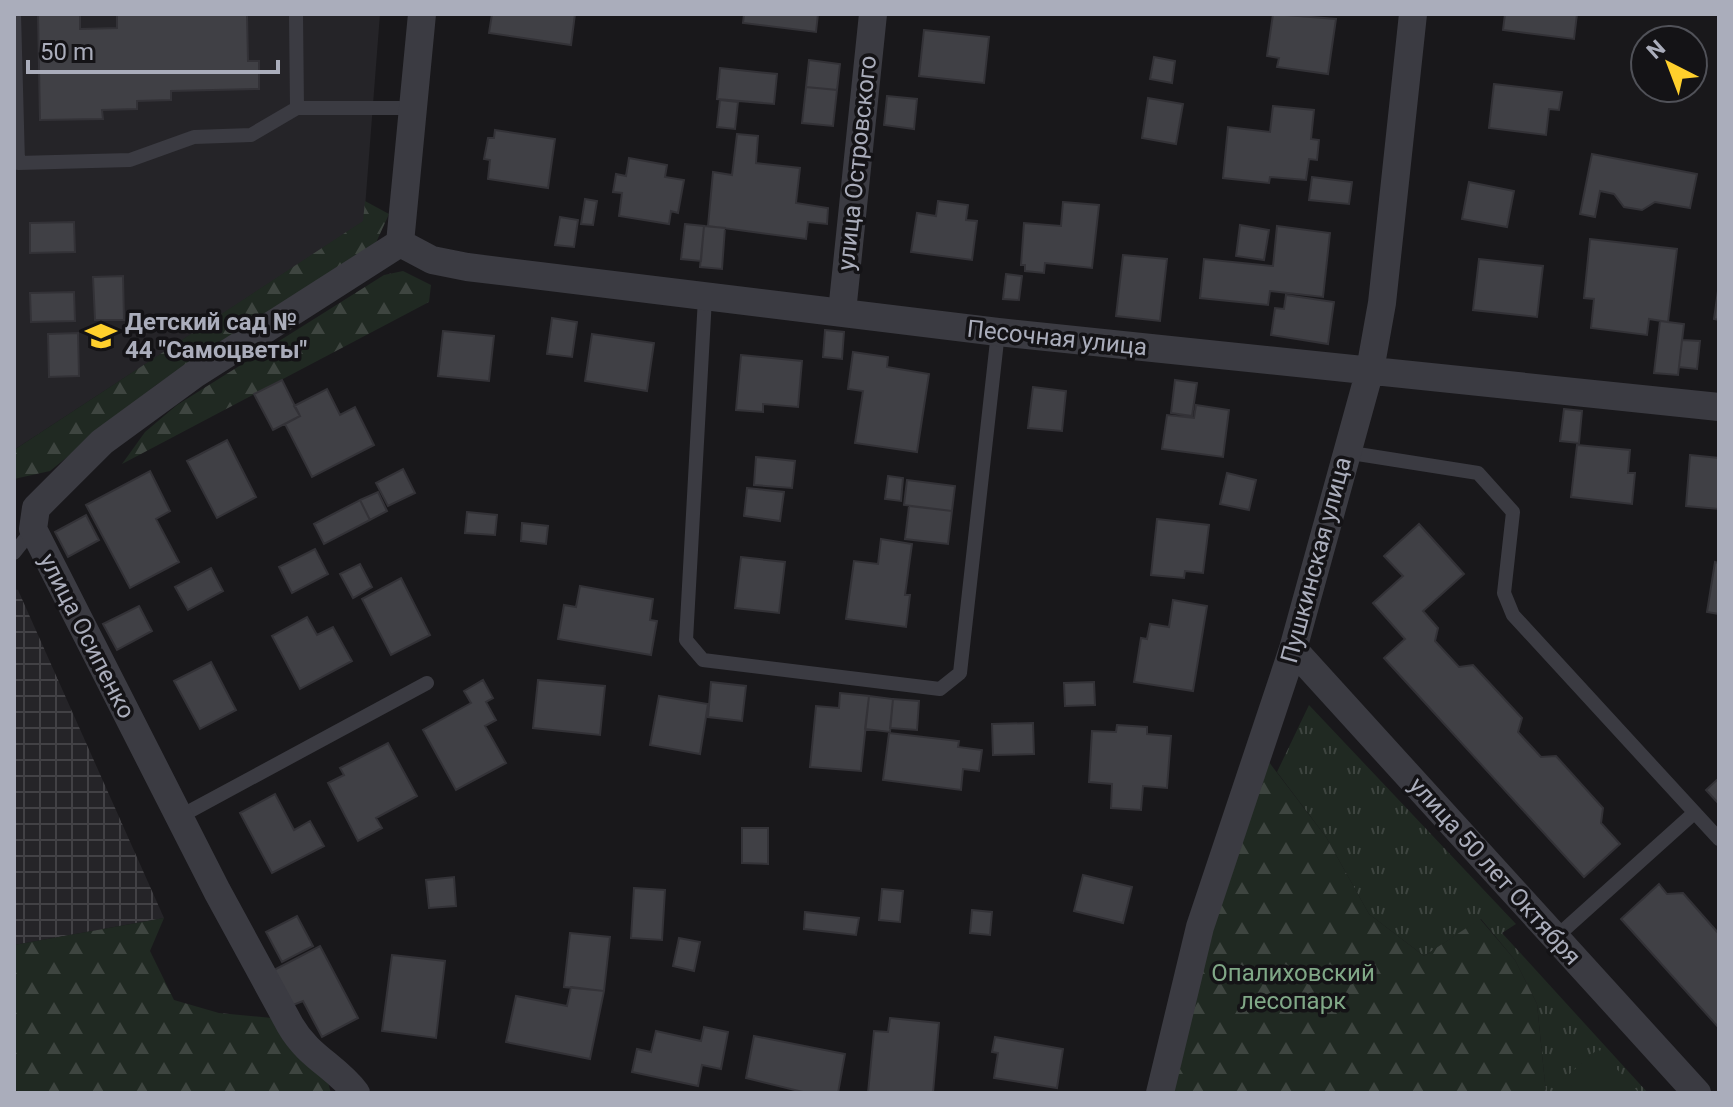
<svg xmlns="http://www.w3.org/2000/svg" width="1733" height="1107" viewBox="0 0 1733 1107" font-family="Roboto,sans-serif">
	<defs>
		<pattern id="industrial-grid" width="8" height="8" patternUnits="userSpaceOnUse" patternTransform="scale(2)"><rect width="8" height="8" fill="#252428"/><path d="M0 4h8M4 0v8" fill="none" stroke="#424145"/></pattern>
		<pattern id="grass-tufts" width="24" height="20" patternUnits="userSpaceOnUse" patternTransform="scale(2)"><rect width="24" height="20" fill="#202922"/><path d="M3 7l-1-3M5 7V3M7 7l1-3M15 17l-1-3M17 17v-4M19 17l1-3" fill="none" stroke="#3e4540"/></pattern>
		<pattern id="forest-firs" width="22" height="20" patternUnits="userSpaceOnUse" patternTransform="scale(2)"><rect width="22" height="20" fill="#202922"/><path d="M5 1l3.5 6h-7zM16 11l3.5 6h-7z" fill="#3e4540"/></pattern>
	</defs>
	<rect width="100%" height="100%" fill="#19181b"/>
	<!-- built -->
	<path fill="#252428" d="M14,14H380L364,221L14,450Z"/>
	<!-- industrial -->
	<path fill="url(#industrial-grid)" d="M14,589L18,590L164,918L14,945Z"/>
	<!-- grass -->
	<path fill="url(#grass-tufts)" d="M1309,705L1516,924L1502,933L1648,1093H1546L1537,1004L1515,960L1481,919L1424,956L1369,914L1326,837L1277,772Z"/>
	<!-- forest -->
	<path fill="url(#forest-firs)" d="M365,201L389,214L374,247L156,385L50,471L14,479V450L363,221Z
		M403,271L431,285L429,302L122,464L145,432L177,405L384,275Z
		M1259,749L1326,837L1369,914L1424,956L1480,919L1515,960L1537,1004L1546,1093H1160Z
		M164,918L150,951L174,1000L219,1013L272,1018L327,1079L331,1093H14V945Z"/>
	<!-- pitch -->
	<path fill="#202922" d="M1598,1049L1639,1093H1578L1565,1078Z"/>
	<!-- building -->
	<path fill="#404045" stroke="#333237" stroke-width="2" d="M38,14H80V29L117,28V14L247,15L248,61H259V89L171,91V100L137,101V109L102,110L103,119L40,120Z
		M492,14H575L571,45L489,33Z
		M744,14H818L816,32L743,23Z
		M1273,14L1336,19L1328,74L1277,67L1279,58L1267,56Z
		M1505,14H1577L1574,39L1503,30Z
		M924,30L989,37L984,83L919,76Z
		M1154,57L1175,61L1172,83L1150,79Z
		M809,60L840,64L837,90L806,87Z
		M720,68L777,74L774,104L717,99Z
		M1494,84L1562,92L1559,110L1549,109L1546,135L1489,128Z
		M806,87L837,90L833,126L802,123Z
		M887,96L917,99L914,129L884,125Z
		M1148,98L1183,104L1176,144L1142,138Z
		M720,100L738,102L735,129L717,127Z
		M1273,106L1314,110L1311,139L1319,140L1317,160L1309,159L1306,180L1270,177L1269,183L1223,178L1228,127L1270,132Z
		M495,130L555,139L548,188L488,179L490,160L484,159L488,138H494Z
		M737,134L758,136L756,163L800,168L796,203L828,208L827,224L808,222L806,239L708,226L713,172L732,175Z
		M1592,154L1697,174L1690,208L1655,202L1642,210L1624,207L1614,194L1600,191L1595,217L1580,214Z
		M629,158L667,165L665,177L684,180L678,213L671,211L669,224L619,216L622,193L613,192L616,174L626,176Z
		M1312,177L1352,182L1349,204L1309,200Z
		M1469,182L1514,191L1507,227L1462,219Z
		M585,199L597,201L593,225L581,224Z
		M938,201L968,205L966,220L977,221L972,260L911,252L917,213L936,216Z
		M1063,202L1099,205L1092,268L1045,263L1044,273L1025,271V265H1021L1024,223L1061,226Z
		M560,217L578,220L574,247L555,245Z
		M74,222L75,252L30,253V223Z
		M685,224L704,226L701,261L681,259Z
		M1240,225L1269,230L1264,260L1236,256Z
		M704,226L725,228L722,269L700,267Z
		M1277,226L1330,233L1323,297L1270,291L1268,305L1200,298L1204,259L1273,266Z
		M1590,239L1677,249L1668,322L1649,319L1647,335L1591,328L1594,299L1584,298Z
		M1123,255L1167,259L1160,321L1116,316Z
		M1479,259L1543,266L1537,317L1473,310Z
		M1006,274L1022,276L1019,300L1003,299Z
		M123,276L124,320H95L93,277Z
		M1719,284V320L1714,319Z
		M74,292L75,321L31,322L30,293Z
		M1286,295L1334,302L1328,344L1271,335L1275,308L1284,309Z
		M552,318L577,322L572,357L547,354Z
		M1660,321L1684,324L1678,375L1654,373Z
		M825,330L844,332L842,359L823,357Z
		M443,331L494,336L489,381L438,376Z
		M78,333L79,376L49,377L48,334Z
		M592,334L654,343L647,391L585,381Z
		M1682,340L1700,341L1697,369L1679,367Z
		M853,352L888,357L887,367L929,374L917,452L855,443L863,391L848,389Z
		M741,355L802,361L798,407L763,404V412L736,410Z
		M282,380L300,416L273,430L254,394Z
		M1175,380L1197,383L1192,416L1171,413Z
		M1033,387L1066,391L1062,431L1028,428Z
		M327,389L340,415L355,407L374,445L312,477L285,424L300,416L294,406Z
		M1196,405L1229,410L1223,457L1162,449L1167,415L1194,418Z
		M1564,409L1582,411L1579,443L1560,441Z
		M227,440L256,497L217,518L187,461Z
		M1577,445L1630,450L1628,473H1635L1632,504L1571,497Z
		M1690,455L1719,458V509L1686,506Z
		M756,457L795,461L792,488L754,485Z
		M403,469L415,493L388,506L376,483Z
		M150,471L170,511L156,519L179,562L130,588L86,505Z
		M1227,473L1256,480L1249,510L1220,504Z
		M888,476L903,478L901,501L885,499Z
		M907,480L955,486L952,511L904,505Z
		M747,488L784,492L780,521L744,516Z
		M378,492L387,511L370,520L360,500Z
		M360,500L370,520L324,544L314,524Z
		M909,506L952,511L948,544L905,539Z
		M467,512L497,515L495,535L465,533Z
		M86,515L99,540L68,557L55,532Z
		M1157,519L1209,525L1203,573L1185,571L1184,578L1151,575Z
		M522,523L548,526L546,544L521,541Z
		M1419,524L1464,574L1423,611L1438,628L1435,641L1459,667L1473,665L1522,718L1518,732L1541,757L1556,756L1603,808L1601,823L1620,844L1584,877L1384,658L1405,639L1373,603L1403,576L1384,556Z
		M881,539L912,544L905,595H910L906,627L846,619L854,561L878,564Z
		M315,549L328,574L292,593L279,567Z
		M741,557L785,562L779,613L735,608Z
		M1715,562L1719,563V614L1707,612Z
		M360,564L372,587L353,598L340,574Z
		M211,568L223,591L188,610L175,587Z
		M401,578L430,635L391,655L362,599Z
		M580,586L653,599L650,620L657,621L651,655L558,639L564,605L576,607Z
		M1173,600L1207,606L1193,691L1134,682L1141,638L1147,639L1150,624L1169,627Z
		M139,606L152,631L117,650L103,624Z
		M307,617L317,635L333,627L352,661L300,689L272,636Z
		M211,662L236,710L200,729L174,681Z
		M483,680L493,698L486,702L496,720L485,726L506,763L456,790L423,730L471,703L464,691Z
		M538,680L605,686L600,735L533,728Z
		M711,682L746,686L742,721L708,717Z
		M1094,682L1095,705L1065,706L1064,683Z
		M840,693L869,696L861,771L810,767L816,706L839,708Z
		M659,696L708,704L700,754L650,745Z
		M869,696L893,699L890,732L865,729Z
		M893,699L919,701L917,730L890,728Z
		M1033,723L1034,754L993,755L992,724Z
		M1117,725L1147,727V734L1171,736L1167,788L1143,786L1141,810L1111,808L1112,784L1089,782L1092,731L1116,732Z
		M889,733L959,741L958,747L982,750L979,771L963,769L961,790L883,780Z
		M388,743L417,796L376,818L382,828L358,841L328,783L344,775L340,768Z
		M1719,778V804L1706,790Z
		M275,794L294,830L310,821L324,846L272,873L240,813Z
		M742,828H768V864L742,863Z
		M1083,875L1132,887L1123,923L1074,911Z
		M454,877L456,906L429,908L426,880Z
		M1659,884L1667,894L1683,893L1719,934V1028L1621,919Z
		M634,888L665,890L662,940L631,938Z
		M882,889L903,891L900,922L879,920Z
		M972,910L992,912L990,935L970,933Z
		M805,912L859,918L856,935L804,929Z
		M297,916L313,946L282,962L266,932Z
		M570,933L610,937L604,991L564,987Z
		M679,938L700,942L694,971L673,966Z
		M320,946L358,1018L322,1037L303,1001L293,1005L274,970Z
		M392,955L445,961L436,1038L382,1031Z
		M571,987L604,991L590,1059L506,1042L516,996L567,1006Z
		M890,1018L939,1023L933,1093H868L874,1031L888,1032Z
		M704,1027L728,1032L721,1069L702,1065L698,1086L632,1072L637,1049L651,1052L656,1031L701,1041Z
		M754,1036L845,1054L838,1093H807L746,1078Z
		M995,1037L1063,1049L1057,1088L994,1078L998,1053L992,1052Z"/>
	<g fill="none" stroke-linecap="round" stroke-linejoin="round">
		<!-- service -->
		<path stroke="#3b3b42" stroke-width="14" d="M14,14L18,163L130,160L194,137L251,135L297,108H413
			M296,14L297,108
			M705,298L686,640L703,660L940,689L960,673L998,332
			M1345,452L1478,473L1513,512L1504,593L1513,615L1719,839
			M14,553L33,529
			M179,817L427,683
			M1555,938L1694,813"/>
		<!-- minor -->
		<path stroke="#3b3b42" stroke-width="28" d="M400,243L432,260L467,267L998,332L1719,407
			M400,243L422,14
			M842,312L873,14
			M1293,649L1697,1093
			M356,1093C336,1066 309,1058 290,1025L217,891L33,529L36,508L102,442L195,374L400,243
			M1160,1093L1200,927L1293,649L1370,370L1382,303L1413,14"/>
	</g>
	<!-- icons -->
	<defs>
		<symbol id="school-bare" viewBox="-9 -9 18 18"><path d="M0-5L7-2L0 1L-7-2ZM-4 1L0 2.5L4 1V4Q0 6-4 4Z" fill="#ffd02c" stroke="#141316" stroke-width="2.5" paint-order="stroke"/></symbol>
	</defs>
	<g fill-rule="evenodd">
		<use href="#school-bare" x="79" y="314" width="44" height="44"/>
	</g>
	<g text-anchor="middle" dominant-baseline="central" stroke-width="7" stroke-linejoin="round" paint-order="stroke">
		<!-- street labels -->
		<g font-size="24" fill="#aaadbb" stroke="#141316">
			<text transform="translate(857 163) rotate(-84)">улица Островского</text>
			<text transform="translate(1057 338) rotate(6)">Песочная улица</text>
			<text transform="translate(1316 560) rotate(-75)">Пушкинская улица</text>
			<text transform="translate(87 636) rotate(63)">улица Осипенко</text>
			<text transform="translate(1495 871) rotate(48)">улица 50 лет Октября</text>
		</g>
		<!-- poi labels -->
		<g font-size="24" font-weight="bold" fill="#aaadbb" stroke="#141316" text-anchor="start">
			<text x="125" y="322">Детский сад №<tspan x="125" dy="28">44 "Самоцветы"</tspan></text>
		</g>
		<!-- park labels -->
		<g font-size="24" fill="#80a887" stroke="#141316">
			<text x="1293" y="973">Опалиховский<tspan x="1293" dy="28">лесопарк</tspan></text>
		</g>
	</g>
	<!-- border -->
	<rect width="1733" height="1107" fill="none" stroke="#aaadbb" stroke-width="32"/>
	<!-- north arrow -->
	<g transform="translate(1669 64) rotate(318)"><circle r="38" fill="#141316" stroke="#505158" stroke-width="2"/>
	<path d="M0-6L14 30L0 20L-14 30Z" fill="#ffd02c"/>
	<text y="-12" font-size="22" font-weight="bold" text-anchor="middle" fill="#aaadbb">N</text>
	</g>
	<!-- scale -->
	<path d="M28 60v12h250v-12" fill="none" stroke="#aaadbb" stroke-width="4"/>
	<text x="40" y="60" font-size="24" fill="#aaadbb" stroke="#141316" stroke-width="6" paint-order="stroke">50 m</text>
</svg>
